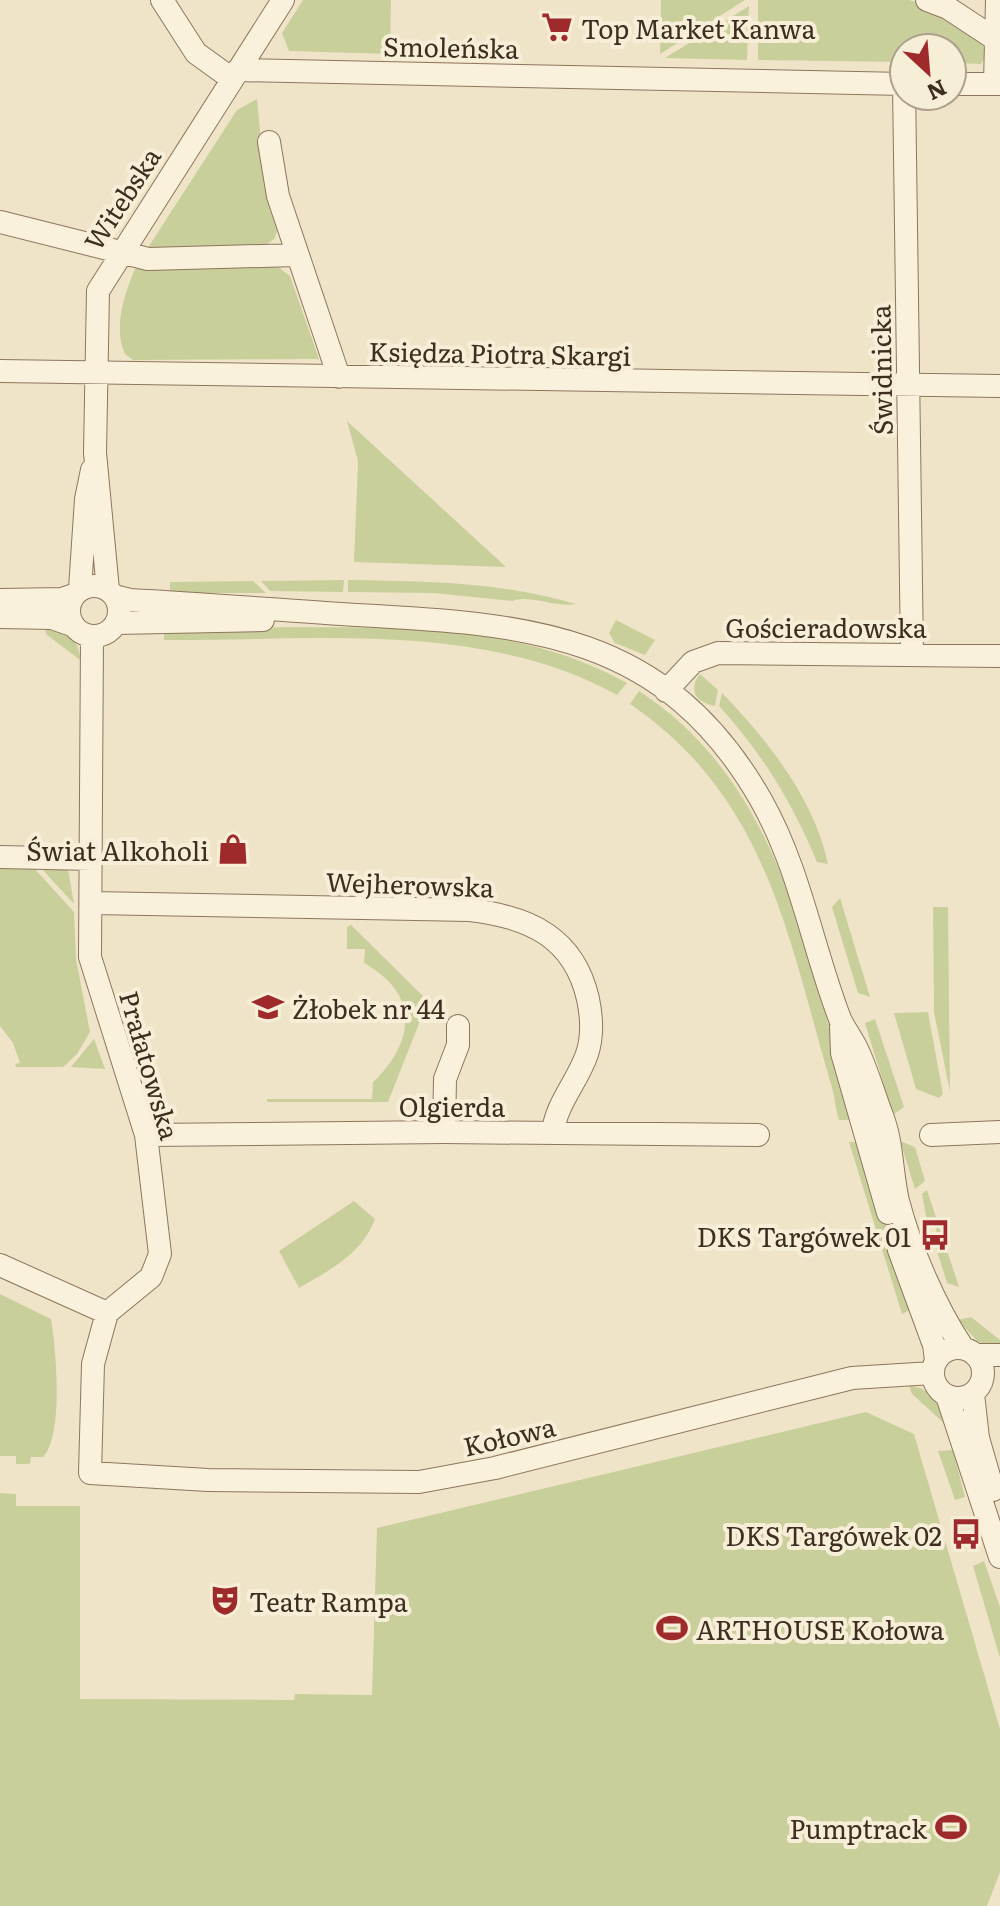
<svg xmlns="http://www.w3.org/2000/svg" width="1000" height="1906" viewBox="0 0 1000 1906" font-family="Literata,serif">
	<rect width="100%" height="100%" fill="#f0e4c8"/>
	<!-- green -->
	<path fill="#c9cf9b" d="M303,0H391L390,54L289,51L282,33Z
		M661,0H745L660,54Z
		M758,0H909L926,5L990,49L981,64L952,63V48H904V62L758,60Z
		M749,6L747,60L665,58Z
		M257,99L262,152L278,230L274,239L263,247L147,249L237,110Z
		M138,262L277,266L290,276L319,359L133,360L125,354C112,326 126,289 138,262Z
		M347,421L506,567L354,562L358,461Z
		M344,580L343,592L270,591L261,581Z
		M348,580C425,581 502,582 576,604C555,608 529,594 513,601L433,593L348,592Z
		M253,581L266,593H170V582Z
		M616,620L655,640L645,655L615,643L609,633Z
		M241,627C373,629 508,617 627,683L617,695C482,620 313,641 164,640V633Z
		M44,628C65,631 80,638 80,660L47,635Z
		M700,674L718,690L715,706C697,703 687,690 700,674Z
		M639,691C783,784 809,962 853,1116L848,1120H839C835,1108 835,1095 830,1081C787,933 766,797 630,704Z
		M722,693C767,739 815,800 828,864L817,862C792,802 762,753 719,706Z
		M0,867L34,868L74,912L76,959L90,1032L77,1054L63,1067H16L15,1064L20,1063L13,1043L0,1026Z
		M41,868L68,869L74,904Z
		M840,898L870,997L858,993L832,907Z
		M933,907H948L950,1092L934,1012Z
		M351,925L428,1001L388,1102H267V1099H372L373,1082C415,1042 420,994 364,963L365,949H347V927Z
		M928,1012L943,1094L939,1098L916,1089L894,1013Z
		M875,1019L904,1107L893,1115L865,1023Z
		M94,1039L105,1069L71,1067Z
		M900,1141L915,1147L925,1181L915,1189Z
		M849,1142H860L912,1309L902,1314Z
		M927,1190L959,1287L947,1283L936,1248L941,1246L933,1220L927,1221L922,1194Z
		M354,1201L375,1219C362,1254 330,1270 299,1288L279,1251Z
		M0,1294L51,1319C56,1349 64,1435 43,1457H31L30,1464H16V1456H0Z
		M971,1317L1000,1340V1347L978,1342L958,1320Z
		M909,1386C931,1386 941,1406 946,1425L912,1394Z
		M866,1412L914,1434L1000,1729V1872L987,1906H0V1493L16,1494V1506H80V1699L294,1700L295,1694L372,1695L377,1528Z
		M953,1450L965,1497L955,1500L938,1451Z
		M984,1561L1000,1607V1658L973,1566Z"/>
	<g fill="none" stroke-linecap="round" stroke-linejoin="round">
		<defs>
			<path id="minor" d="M162,0L196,53L232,79
				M927,0L948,8L995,39
				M238,70L904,84
				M904,84L912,655
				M952,84H1000
				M995,84L997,0
				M269,142L278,196L339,377
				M0,222L148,259L296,255
				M0,371L1000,386
				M69 611a25 25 0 1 1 50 0a25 25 0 1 1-50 0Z
				M80,589L86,499L92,470
				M108,590L95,453L98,291L283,0
				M114,596L130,600C205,604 280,610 356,615C528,624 665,632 761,800C800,869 812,946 840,1019C844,1028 851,1037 856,1047C866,1067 873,1091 881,1113C893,1142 891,1171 898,1201C911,1250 935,1306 963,1348
				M0,600L62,599L74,595
				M0,617L52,618L72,625
				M116,623L263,620
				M92,637L90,957L146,1135L160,1254L151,1277L107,1313L93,1364L90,1473L208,1480L419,1482L495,1468L852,1378L932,1373
				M666,691L693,662L718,653L1000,656
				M0,857L92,859
				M92,903L470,910C529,917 574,937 588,999C592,1018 593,1036 587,1054C578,1081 555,1105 553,1133
				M841,1026L842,1053L888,1213
				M444,1132L445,1079L458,1045V1026
				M146,1135L444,1132L758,1135
				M931,1135L1000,1132
				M899,1250L934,1345L936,1360
				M0,1265L107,1313
				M933 1373a25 25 0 1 1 50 0a25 25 0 1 1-50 0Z
				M975,1355H1000
				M973,1394L978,1438L993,1490
				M947,1396L1000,1557"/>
		</defs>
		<!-- minor casing -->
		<use href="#minor" stroke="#8d765c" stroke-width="24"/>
		<!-- minor -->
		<use href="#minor" stroke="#faf1dc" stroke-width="22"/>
	</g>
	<!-- icons -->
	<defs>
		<symbol id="supermarket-bare" viewBox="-9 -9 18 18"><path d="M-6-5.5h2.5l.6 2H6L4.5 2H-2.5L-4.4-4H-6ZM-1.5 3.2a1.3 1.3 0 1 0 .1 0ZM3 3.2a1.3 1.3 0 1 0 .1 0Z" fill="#9e2a2b" stroke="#f7eed8" stroke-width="2.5" paint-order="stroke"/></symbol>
		<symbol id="shop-bare" viewBox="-9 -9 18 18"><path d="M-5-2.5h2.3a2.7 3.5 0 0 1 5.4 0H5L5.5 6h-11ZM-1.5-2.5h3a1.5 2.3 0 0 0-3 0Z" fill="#9e2a2b" stroke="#f7eed8" stroke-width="2.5" paint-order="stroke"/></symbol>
		<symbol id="school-bare" viewBox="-9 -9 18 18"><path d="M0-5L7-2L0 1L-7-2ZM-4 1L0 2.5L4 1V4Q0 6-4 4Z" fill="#9e2a2b" stroke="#f7eed8" stroke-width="2.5" paint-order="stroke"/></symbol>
		<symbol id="bus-bare" viewBox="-9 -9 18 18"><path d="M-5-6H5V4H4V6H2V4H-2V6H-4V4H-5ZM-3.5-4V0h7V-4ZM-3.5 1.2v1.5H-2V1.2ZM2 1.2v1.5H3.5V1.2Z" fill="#9e2a2b" stroke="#f7eed8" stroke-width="2.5" paint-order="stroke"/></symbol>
		<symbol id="theatre-bare" viewBox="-9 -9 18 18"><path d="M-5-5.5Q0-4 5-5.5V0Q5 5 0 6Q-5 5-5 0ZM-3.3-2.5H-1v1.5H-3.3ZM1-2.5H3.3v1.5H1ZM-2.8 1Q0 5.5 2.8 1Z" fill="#9e2a2b" stroke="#f7eed8" stroke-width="2.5" paint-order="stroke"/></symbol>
		<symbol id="stadium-bare" viewBox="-9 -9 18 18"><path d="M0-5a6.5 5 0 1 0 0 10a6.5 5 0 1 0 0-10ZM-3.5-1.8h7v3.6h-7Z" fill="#9e2a2b" stroke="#f7eed8" stroke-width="2.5" paint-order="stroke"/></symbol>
	</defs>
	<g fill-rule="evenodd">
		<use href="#supermarket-bare" x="535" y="5" width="44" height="44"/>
		<use href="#shop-bare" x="211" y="827" width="44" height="44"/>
		<use href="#school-bare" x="246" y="985" width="44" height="44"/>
		<use href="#bus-bare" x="913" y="1213" width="44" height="44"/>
		<use href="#bus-bare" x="944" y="1512" width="44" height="44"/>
		<use href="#theatre-bare" x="203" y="1578" width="44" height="44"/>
		<use href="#stadium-bare" x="650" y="1606" width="44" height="44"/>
		<use href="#stadium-bare" x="929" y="1805" width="44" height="44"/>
	</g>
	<g text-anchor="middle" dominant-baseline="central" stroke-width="8" stroke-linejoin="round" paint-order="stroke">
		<!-- poi labels -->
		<g font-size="26" fill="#3d2e20" stroke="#f7eed8" text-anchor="start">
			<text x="581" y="27">Top Market Kanwa</text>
			<text x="209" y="849" text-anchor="end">Świat Alkoholi</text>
			<text x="292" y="1007">Żłobek nr 44</text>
			<text x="911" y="1235" text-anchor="end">DKS Targówek 01</text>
			<text x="942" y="1534" text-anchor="end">DKS Targówek 02</text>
			<text x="249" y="1600">Teatr Rampa</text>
			<text x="696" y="1628">ARTHOUSE Kołowa</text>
			<text x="927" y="1827" text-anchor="end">Pumptrack</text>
		</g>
		<!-- street labels -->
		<g font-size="26" fill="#3d2e20" stroke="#f7eed8">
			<text transform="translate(451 46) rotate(1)">Smoleńska</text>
			<text transform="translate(121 198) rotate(-57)">Witebska</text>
			<text transform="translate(500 352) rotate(1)">Księdza Piotra Skargi</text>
			<text transform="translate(880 370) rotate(-91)">Świdnicka</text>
			<text x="826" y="626">Gościeradowska</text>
			<text transform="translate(410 883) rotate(2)">Wejherowska</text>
			<text transform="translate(151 1065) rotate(74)">Prałatowska</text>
			<text x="452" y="1105">Olgierda</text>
			<text transform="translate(509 1435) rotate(-13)">Kołowa</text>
		</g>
	</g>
	<!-- north arrow -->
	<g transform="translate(928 72) rotate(154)"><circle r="38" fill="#f7eed8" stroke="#ada18e" stroke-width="2"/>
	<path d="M0-6L14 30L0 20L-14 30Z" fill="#9e2a2b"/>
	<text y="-12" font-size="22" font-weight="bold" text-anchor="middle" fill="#3d2e20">N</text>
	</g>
</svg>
